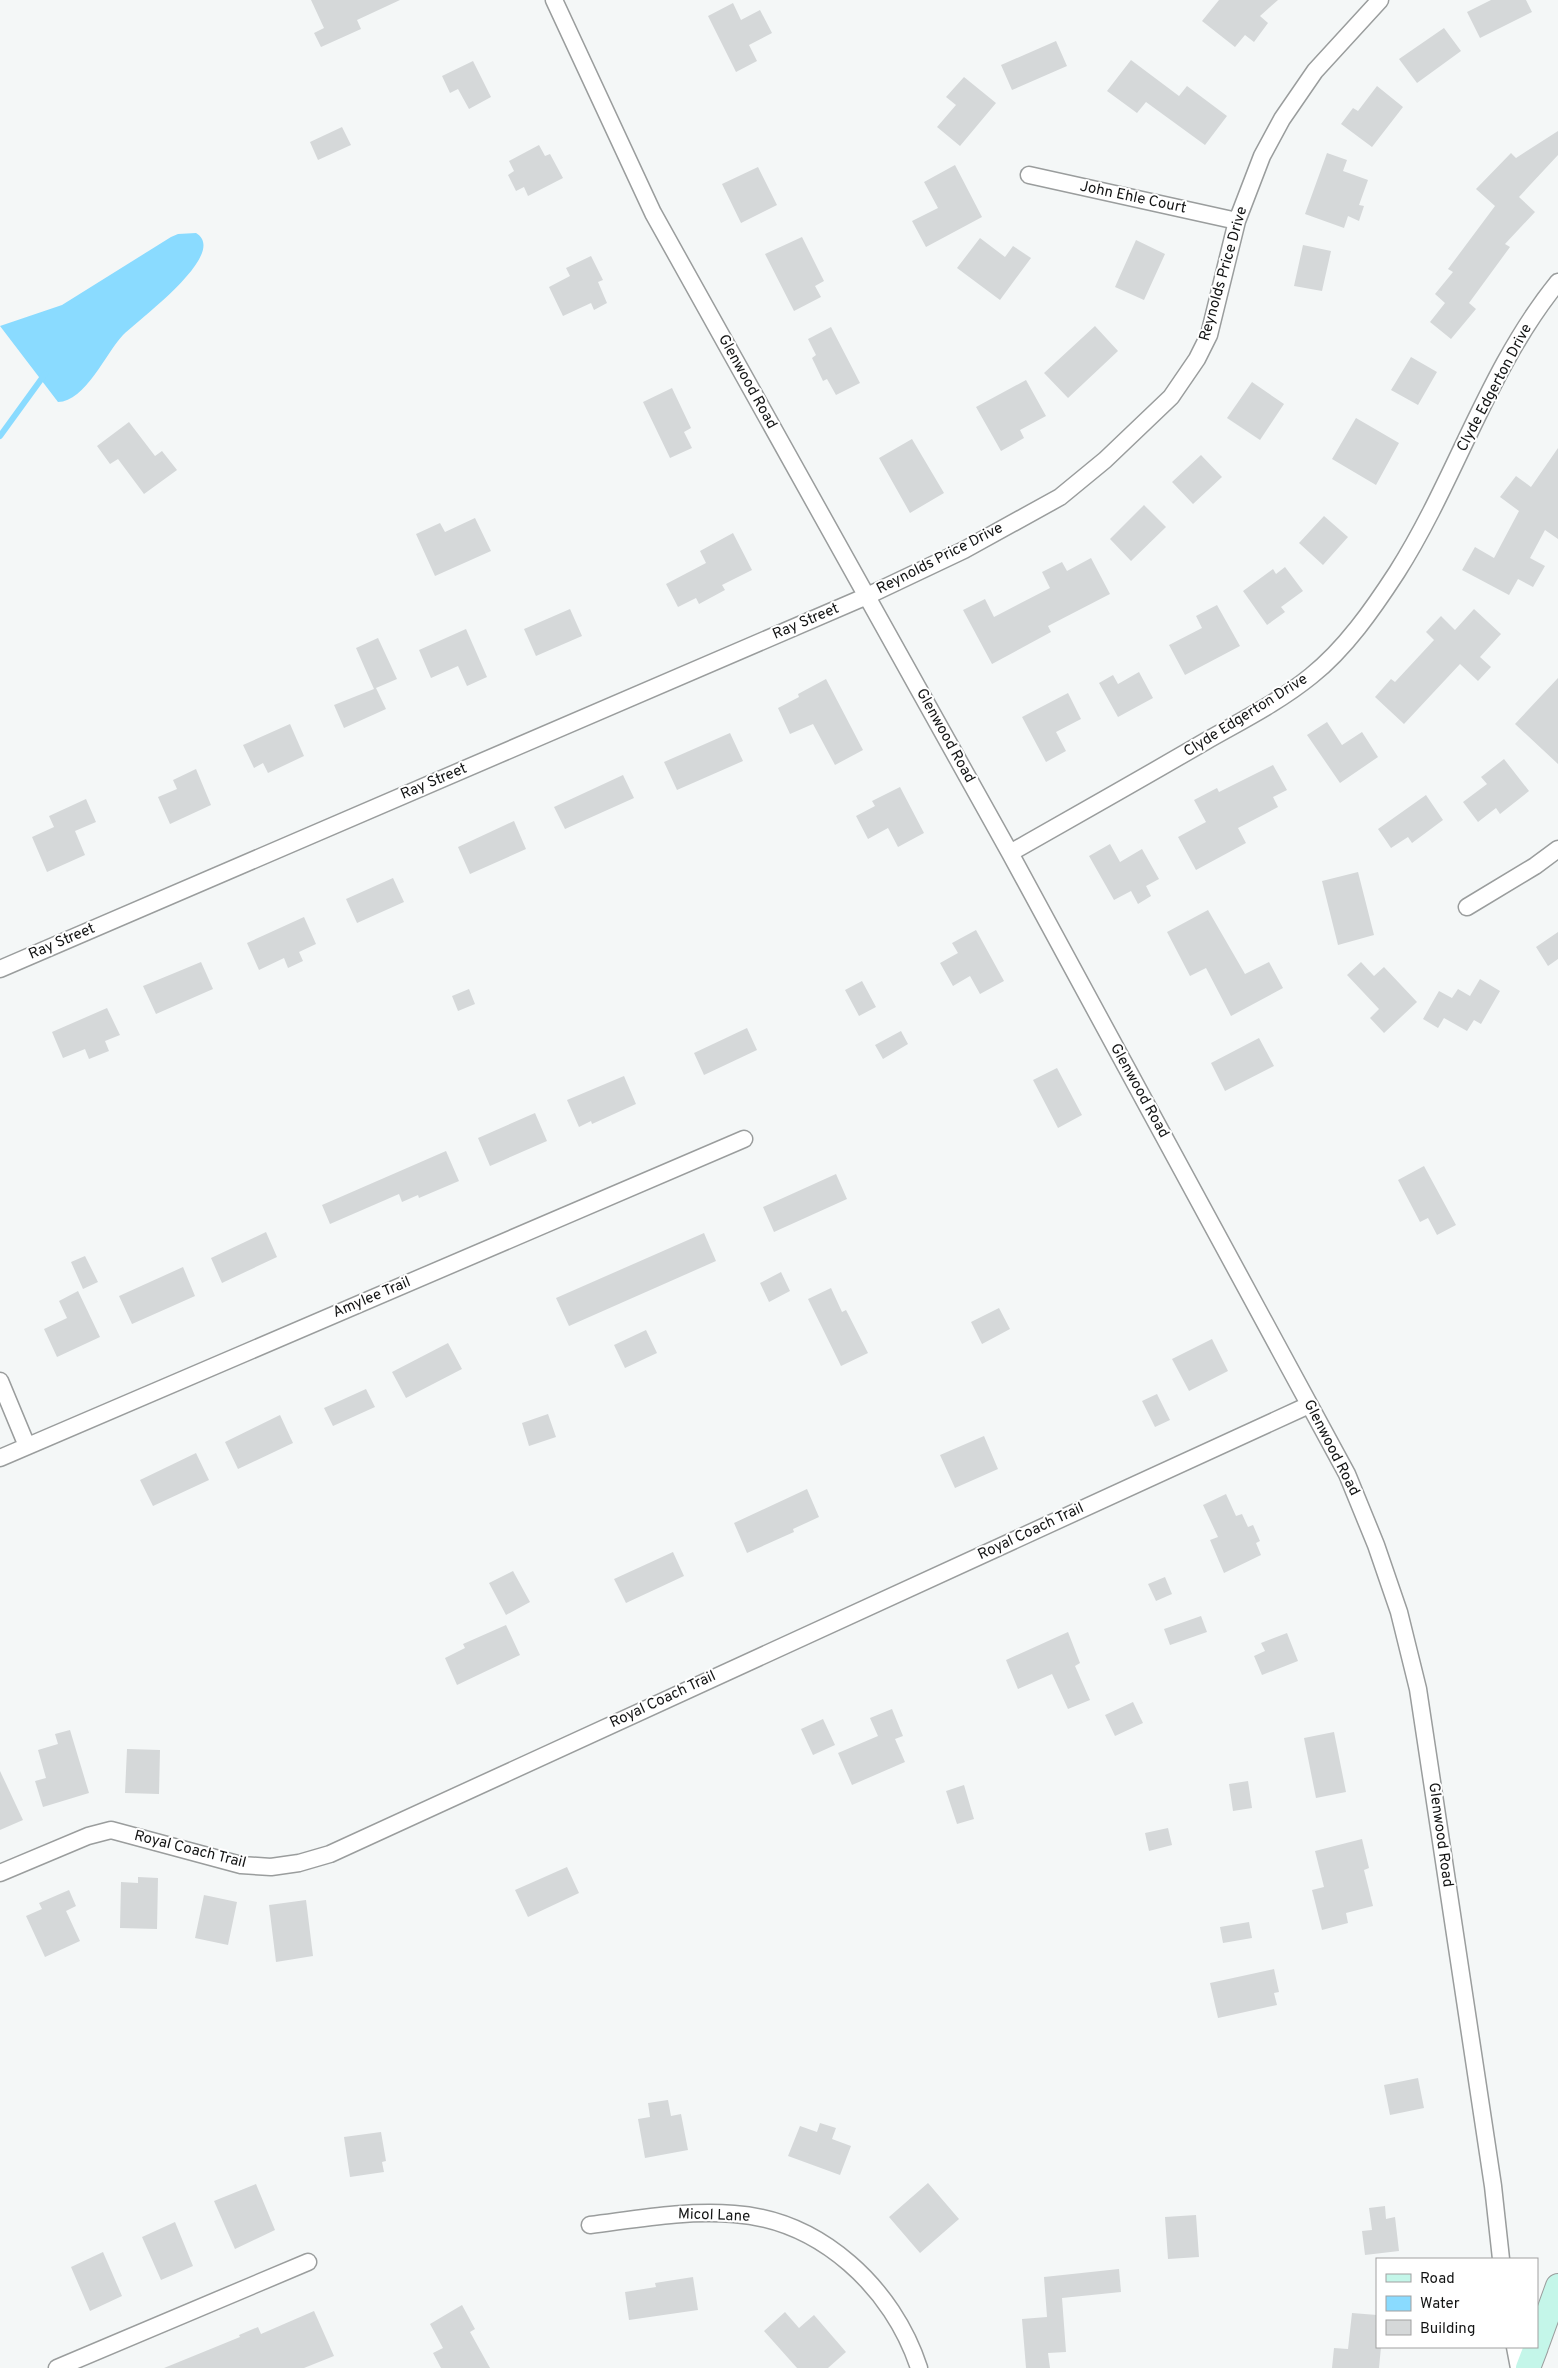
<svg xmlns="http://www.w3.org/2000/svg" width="1558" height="2368" viewBox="0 0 1558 2368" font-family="Overpass,sans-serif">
	<rect width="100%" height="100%" fill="#f4f7f7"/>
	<!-- water -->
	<path fill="#8adbff" d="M196,233C230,253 138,320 123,335C106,353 85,402 58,402L0,326L62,305L171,237L178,234Z"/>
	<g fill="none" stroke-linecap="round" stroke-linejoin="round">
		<!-- stream -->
		<path stroke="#8adbff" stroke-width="6" d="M0,436L45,374"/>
	</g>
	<!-- building -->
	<path fill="#d5d8d9" d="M311,0H400L357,20L361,29L321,47L314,33L324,28Z
		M1219,0H1278L1260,16L1268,23L1254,42L1245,35L1235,47L1202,21Z
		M1491,0H1526L1532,12L1480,38L1467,12Z
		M733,3L741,20L760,10L772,33L749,45L757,61L736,72L708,16Z
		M1444,28L1461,51L1417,83L1399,59Z
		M1056,41L1067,66L1012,90L1001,65Z
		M1131,60L1179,96L1187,86L1227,116L1205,145L1146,102L1137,113L1107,91Z
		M473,61L491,97L469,109L458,89L450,93L442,76Z
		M964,77L996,103L960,146L937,127L956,105L946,97Z
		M1377,86L1403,107L1372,147L1341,124L1353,108L1358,111Z
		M342,127L351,145L318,160L310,142Z
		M1558,131V155L1519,197L1535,212L1505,244L1510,247L1469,303L1476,309L1451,339L1430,322L1445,303L1435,294L1453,272L1448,269L1495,206L1476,189L1511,153L1516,158Z
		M539,145L545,156L550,154L563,178L528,196L524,187L516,191L508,175L514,171L509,161Z
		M1327,153L1347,160L1343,171L1368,180L1359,205L1364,206L1359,221L1348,216L1344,228L1305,214Z
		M955,165L982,217L926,247L912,221L938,208L924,182Z
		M758,167L777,205L741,223L722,184Z
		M802,237L824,281L815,286L821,297L794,311L765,254Z
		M980,238L1005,257L1013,246L1031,258L1000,300L957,268Z
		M1136,240L1165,254L1144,300L1115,287Z
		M1303,245L1331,251L1322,291L1294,286Z
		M591,256L603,280L598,282L607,303L594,310L591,303L563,316L549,287L570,276L566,268Z
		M1095,326L1118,351L1068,398L1044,373Z
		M831,327L860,383L836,395L827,379L823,381L812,358L816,355L808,339Z
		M1411,357L1437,372L1418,405L1391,390Z
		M1026,380L1046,416L1020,430L1024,438L1001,451L976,407Z
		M1252,382L1284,404L1260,440L1227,418Z
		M672,388L691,428L684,432L692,448L670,458L643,402Z
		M1356,418L1399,443L1376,485L1332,459Z
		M129,422L155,456L162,451L177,470L144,494L118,459L110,464L97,446Z
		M912,439L944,493L910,513L879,458Z
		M1558,448V539L1545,530L1530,558L1545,566L1533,587L1518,579L1509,595L1462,570L1475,547L1494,558L1519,511L1500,497L1516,476L1531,487Z
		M1201,455L1222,477L1193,504L1172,482Z
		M1144,505L1166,527L1131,561L1110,539Z
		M1324,516L1348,537L1323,565L1299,543Z
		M475,518L491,551L435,576L416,534L440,523L445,532Z
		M733,533L752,570L722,585L725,590L699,604L696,598L678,607L666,584L706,563L700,551Z
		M1091,558L1110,594L1048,626L1051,632L992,664L963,610L985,599L994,617L1050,588L1042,572L1062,562L1067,571Z
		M1285,567L1303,591L1281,607L1285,612L1267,625L1243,591L1273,569L1276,574Z
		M1217,605L1240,646L1185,675L1169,645L1202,628L1196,616Z
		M570,609L582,636L536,656L524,629Z
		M1474,609L1501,634L1480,657L1491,667L1478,681L1460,664L1404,724L1375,697L1391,679L1395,682L1434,640L1426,632L1441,616L1455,630Z
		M466,629L487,677L467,686L458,666L431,678L419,650Z
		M378,638L397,679L376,688L386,709L344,728L334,705L374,689L356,648Z
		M1139,672L1153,698L1118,717L1099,683L1113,675L1118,684Z
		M1558,678V764L1515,724Z
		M826,679L863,750L835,765L813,724L790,734L778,708L799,697L798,694Z
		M1068,693L1081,719L1056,732L1066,751L1046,762L1022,717Z
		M1327,722L1342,745L1362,732L1378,757L1340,783L1307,735Z
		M290,724L304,756L268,773L263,763L254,768L243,745Z
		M730,733L743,761L677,790L664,762Z
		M1504,759L1529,791L1500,814L1496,808L1478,822L1463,802L1487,784L1481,777Z
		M1273,765L1287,790L1273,797L1278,807L1238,828L1246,843L1196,870L1178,837L1206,822L1194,800L1217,788L1219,792Z
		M196,769L211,805L170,824L158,797L177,789L173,780Z
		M623,775L634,798L565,829L554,807Z
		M900,787L924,833L898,847L888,828L868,839L856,816L875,806L872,801Z
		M1426,795L1443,820L1412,843L1408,837L1391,848L1378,829Z
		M86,799L96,822L75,831L85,855L47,872L32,837L54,827L49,816Z
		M514,821L526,849L470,874L458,847Z
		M1110,844L1120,862L1142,849L1159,879L1146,886L1151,896L1138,904L1131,891L1114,900L1089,856Z
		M1358,872L1374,935L1338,945L1322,881Z
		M393,878L404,902L357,923L346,899Z
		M1208,910L1245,974L1269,962L1283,988L1231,1016L1206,968L1190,976L1167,932Z
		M304,917L316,944L299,952L303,961L288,968L284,958L259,970L247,943Z
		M976,930L1004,981L980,994L970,976L953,986L940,963L958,953L952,943Z
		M1558,932V959L1548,966L1536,947Z
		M201,962L213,989L156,1014L143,986Z
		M1361,962L1374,976L1384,967L1417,1002L1384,1033L1370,1018L1379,1009L1347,975Z
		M1480,979L1500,991L1481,1024L1474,1020L1467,1031L1444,1018L1438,1028L1423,1019L1439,991L1452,998L1458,989L1470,996Z
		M862,981L876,1007L859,1016L845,990Z
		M469,989L475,1004L458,1011L452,996Z
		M107,1008L120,1035L105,1041L109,1051L89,1059L85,1049L63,1058L52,1032Z
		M747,1028L757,1050L704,1075L694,1053Z
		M901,1031L908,1044L883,1059L875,1045Z
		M1259,1038L1274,1066L1225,1091L1211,1063Z
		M1057,1068L1082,1115L1058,1128L1033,1080Z
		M624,1076L636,1104L592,1124L591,1121L579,1127L567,1100Z
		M535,1113L547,1141L490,1166L478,1138Z
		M446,1151L459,1181L419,1198L418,1195L402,1202L399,1194L330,1224L322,1205Z
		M1424,1166L1456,1225L1437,1235L1428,1218L1420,1222L1398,1180Z
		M836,1174L847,1199L774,1232L763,1207Z
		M266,1232L277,1257L222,1283L211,1258Z
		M704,1233L716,1261L569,1326L556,1298Z
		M85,1256L98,1282L83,1289L71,1262Z
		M183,1267L195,1296L132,1324L119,1296Z
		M781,1272L790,1291L769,1302L760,1283Z
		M831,1288L842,1312L846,1310L868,1353L841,1366L808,1299Z
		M78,1291L100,1337L57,1357L44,1329L67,1318L59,1301Z
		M999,1308L1010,1329L982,1344L971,1322Z
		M646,1330L657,1353L625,1368L614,1345Z
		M1212,1339L1228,1371L1189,1391L1172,1359Z
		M448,1343L462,1369L406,1398L392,1372Z
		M366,1389L375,1407L333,1426L324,1408Z
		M1157,1394L1170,1420L1155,1427L1142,1401Z
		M548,1414L556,1437L529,1446L522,1423Z
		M280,1415L293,1443L238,1469L225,1442Z
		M984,1436L998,1469L955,1488L940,1455Z
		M196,1453L209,1480L153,1506L140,1480Z
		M807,1489L819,1517L793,1529L794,1532L747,1553L734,1523Z
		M1226,1494L1236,1516L1242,1514L1248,1527L1253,1525L1260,1541L1256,1543L1261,1555L1224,1573L1210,1540L1218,1537L1203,1505Z
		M673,1552L684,1576L626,1603L614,1579Z
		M513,1571L530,1602L506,1615L489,1583Z
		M1165,1577L1172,1594L1156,1601L1148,1584Z
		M1201,1616L1207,1632L1170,1645L1164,1629Z
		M506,1625L520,1655L457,1685L445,1658L465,1648L463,1644Z
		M1068,1632L1080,1663L1075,1666L1090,1700L1068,1709L1052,1674L1018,1689L1006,1660Z
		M1287,1633L1298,1661L1262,1675L1254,1656L1265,1651L1261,1643Z
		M1133,1702L1143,1723L1115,1736L1105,1715Z
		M892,1709L903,1736L895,1739L905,1762L852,1785L838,1753L878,1736L870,1718Z
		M823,1719L835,1745L813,1755L801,1729Z
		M70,1730L89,1793L43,1807L35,1781L46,1778L38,1750L58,1744L55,1734Z
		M1334,1732L1346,1792L1316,1798L1304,1738Z
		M127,1749L160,1750L159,1794L125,1793Z
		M0,1771L23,1820L0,1830Z
		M1248,1781L1252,1808L1233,1811L1229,1784Z
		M964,1785L974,1819L957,1824L946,1791Z
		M1168,1828L1172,1845L1149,1851L1145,1833Z
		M1362,1839L1369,1868L1364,1870L1373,1906L1346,1913L1348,1923L1322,1930L1312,1890L1324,1887L1315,1851Z
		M567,1867L579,1893L528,1917L515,1890Z
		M138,1877L158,1878L157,1929L120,1928L121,1882L138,1883Z
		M69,1890L76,1906L66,1911L80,1941L45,1957L26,1916L42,1909L39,1903Z
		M204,1895L237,1902L228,1945L195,1938Z
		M306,1900L313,1956L276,1962L269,1905Z
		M1249,1922L1252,1938L1223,1943L1220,1927Z
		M1274,1969L1279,1992L1274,1993L1277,2005L1218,2018L1210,1983Z
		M1418,2078L1424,2108L1390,2115L1384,2085Z
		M668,2100L671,2116L681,2114L688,2150L645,2158L638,2119L650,2117L648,2103Z
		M820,2123L836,2128L832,2139L851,2146L840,2175L788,2156L800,2126L817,2132Z
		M381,2132L386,2161L382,2162L384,2172L350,2177L344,2137Z
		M928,2183L959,2219L920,2253L889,2217Z
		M256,2184L275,2230L235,2249L214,2201Z
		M1385,2206L1386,2219L1395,2217L1399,2251L1365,2255L1362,2231L1372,2230L1369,2208Z
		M1196,2215L1199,2257L1168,2259L1165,2217Z
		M175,2222L193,2266L161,2280L142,2237Z
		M103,2252L122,2296L90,2311L71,2267Z
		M1119,2269L1121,2292L1062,2298L1066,2352L1048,2353L1050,2368H1026L1022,2319L1047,2317L1044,2277Z
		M693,2277L698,2310L629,2320L625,2292L656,2287L655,2283Z
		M462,2305L475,2329L470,2332L490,2368H441L433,2353L443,2348L430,2324Z
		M314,2311L334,2356L304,2368H164L240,2337L239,2335L258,2327L261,2334Z
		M785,2312L799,2328L814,2315L846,2352L828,2368H797L764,2331Z
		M1352,2313L1377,2315V2347H1381L1379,2368H1332L1334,2348L1348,2349Z"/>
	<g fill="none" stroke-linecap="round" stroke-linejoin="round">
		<defs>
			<path id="minor" d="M554,0L653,213L1010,853L1347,1474L1376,1545L1399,1612L1418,1689L1493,2186L1501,2259
				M1029,175L1237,221
				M1010,853C1075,816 1141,779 1206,741C1241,721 1279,702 1311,676C1345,649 1373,609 1397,572C1456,479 1488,368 1558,282
				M1467,907L1535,866L1558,849
				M0,969L867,596L964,550L1060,497L1105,460L1171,397L1197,359L1209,335L1237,221L1262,156L1282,119L1315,71L1380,0
				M0,1381L27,1446
				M0,1458L744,1139
				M0,1873L88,1836L111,1830L241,1865L271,1867L299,1863L330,1854L1309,1405
				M590,2225C638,2219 686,2210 734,2214C821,2220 893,2288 919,2368
				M1515,2347L1519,2368
				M57,2368L308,2262"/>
			<path id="secondary" d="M1537,2344L1558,2286
				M1528,2368L1536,2347"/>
		</defs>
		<!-- minor casing -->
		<use href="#minor" stroke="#9a9d9d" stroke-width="19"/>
		<!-- secondary casing -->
		<use href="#secondary" stroke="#9a9d9d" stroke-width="26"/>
		<!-- minor -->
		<use href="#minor" stroke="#fff" stroke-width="16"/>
		<!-- secondary -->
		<use href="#secondary" stroke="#c4f6e9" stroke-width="24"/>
	</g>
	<g text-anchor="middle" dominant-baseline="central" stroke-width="4" stroke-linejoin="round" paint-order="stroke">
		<!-- street labels -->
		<g font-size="15" fill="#131414" stroke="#fff">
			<text transform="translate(1133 198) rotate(12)">John Ehle Court</text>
			<text transform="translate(1224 274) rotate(-74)">Reynolds Price Drive</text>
			<text transform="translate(747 382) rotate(61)">Glenwood Road</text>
			<text transform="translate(1495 388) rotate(-62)">Clyde Edgerton Drive</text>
			<text transform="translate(940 559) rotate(-27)">Reynolds Price Drive</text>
			<text transform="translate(806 622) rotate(-23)">Ray Street</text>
			<text transform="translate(1246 716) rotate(-32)">Clyde Edgerton Drive</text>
			<text transform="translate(945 736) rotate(61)">Glenwood Road</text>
			<text transform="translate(434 782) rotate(-23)">Ray Street</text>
			<text transform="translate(62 942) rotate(-23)">Ray Street</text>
			<text transform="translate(1139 1091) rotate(61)">Glenwood Road</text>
			<text transform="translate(372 1298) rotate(-23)">Amylee Trail</text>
			<text transform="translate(1331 1448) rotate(63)">Glenwood Road</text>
			<text transform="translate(1031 1532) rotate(-25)">Royal Coach Trail</text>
			<text transform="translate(663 1700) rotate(-25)">Royal Coach Trail</text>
			<text transform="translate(1440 1835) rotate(82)">Glenwood Road</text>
			<text transform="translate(190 1850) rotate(14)">Royal Coach Trail</text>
			<text transform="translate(714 2216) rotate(2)">Micol Lane</text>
		</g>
	</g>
	<!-- legend -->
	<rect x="1376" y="2258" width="162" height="90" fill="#ffffff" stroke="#a1a1a1"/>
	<rect x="1386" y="2274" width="25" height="8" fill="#c4f6e9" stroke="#a1a1a1"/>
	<text x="1420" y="2283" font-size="15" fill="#131414">Road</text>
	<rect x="1386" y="2296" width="25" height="15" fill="#8adbff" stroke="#a1a1a1"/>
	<text x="1420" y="2308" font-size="15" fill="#131414">Water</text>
	<rect x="1386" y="2320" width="25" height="15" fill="#d5d8d9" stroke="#a1a1a1"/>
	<text x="1420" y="2333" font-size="15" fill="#131414">Building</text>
</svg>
